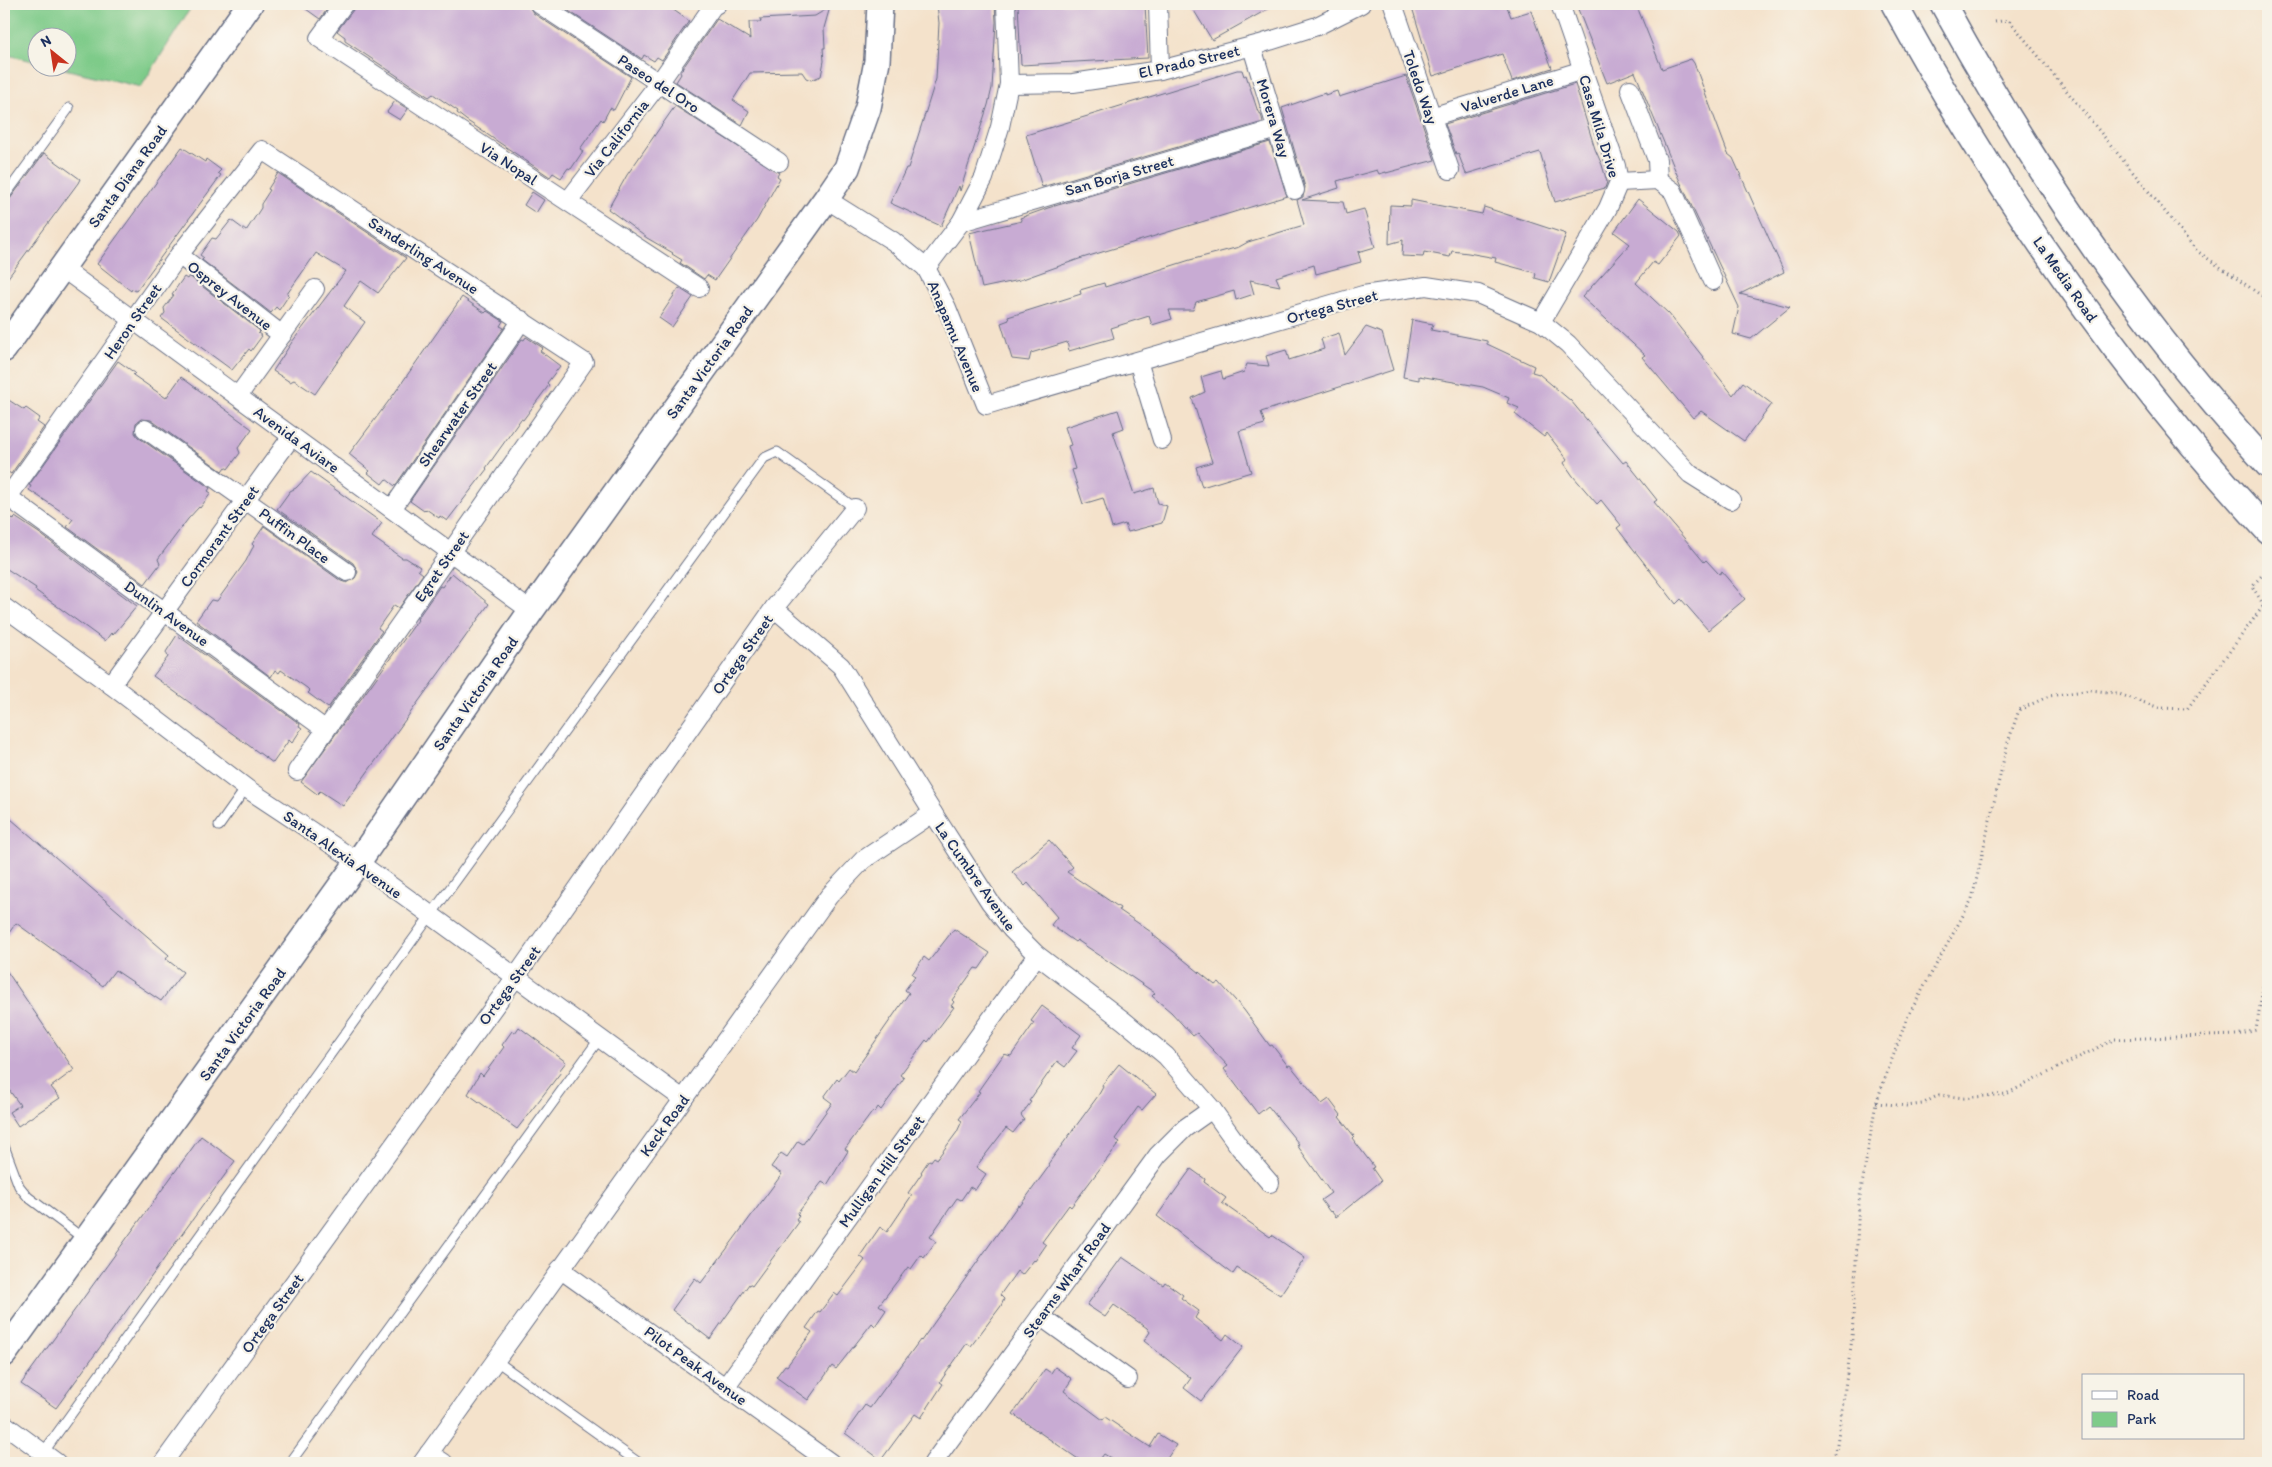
<svg xmlns="http://www.w3.org/2000/svg" width="2272" height="1467" font-family="Itim,sans-serif">
<rect width="100%" height="100%" fill="#f7f3e8"/>
<filter id="ink" filterUnits="userSpaceOnUse"><feTurbulence type="fractalNoise" baseFrequency=".02" numOctaves="2"/><feDisplacementMap in="SourceGraphic" scale="10" xChannelSelector="R" yChannelSelector="G"/><feConvolveMatrix kernelMatrix="1 2 1 2 8 2 1 2 1" color-interpolation-filters="sRGB"/></filter>
<filter id="wash" filterUnits="userSpaceOnUse"><feTurbulence type="fractalNoise" baseFrequency=".0096" numOctaves="4" result="noise"/><feDisplacementMap in="SourceGraphic" scale="20" xChannelSelector="R" yChannelSelector="G"/><feGaussianBlur stdDeviation="1.12" result="paint"/><feColorMatrix in="noise" values="0 0 0 0 0 0 0 0 0 0 0 0 0 0 0 0 0 1.4 0 .05"/><feComposite in="paint" operator="in"/></filter>
<g filter="url(#wash)">
<rect width="100%" height="100%" fill="#f4e2cb"/>
<polygon fill="#7ecb89" stroke="#4c7d74" points="4,4 193,4 141,87 60,68 68,68 68,38 38,38 37,62 4,54"/>
<g id="blocks">
<g fill="#c8abd3">
<polygon points="299,4 331,4 320,19"/>
<polygon points="354,4 528,4 533,13 631,77 614,110 610,108 603,121 601,119 580,149 583,151 571,169 568,168 561,178 553,173 550,177 466,120 457,113 458,111 433,94 429,97 345,41 345,37 337,31 353,10"/>
<polygon points="558,4 665,4 689,21 662,60 657,57 654,61 644,55 642,59"/>
<polygon points="937,4 995,4 996,22 992,88 988,105 960,191 959,186 941,226 890,203 906,168 908,168 936,79 939,23"/>
<polygon points="1018,4 1145,4 1148,58 1021,65"/>
<polygon points="1192,4 1277,4 1212,40 1193,9 1194,8"/>
<polygon points="1411,4 1506,4 1511,17 1531,11 1552,68 1512,81 1502,54 1433,76"/>
<polygon points="1576,4 1636,4 1662,69 1691,59 1694,63 1728,154 1733,158 1784,272 1740,294 1790,307 1751,339 1733,334 1739,307 1678,177 1635,72 1607,83"/>
<polygon points="830,7 824,28 825,48 823,48 824,61 821,76 811,80 806,78 802,72 750,73 733,100 749,111 742,125 676,82 681,74 680,72 717,19 750,39 749,22 761,22 760,19 815,16"/>
<polygon points="1237,70 1242,70 1244,76 1246,75 1258,112 1261,114 1263,122 1042,187 1026,135"/>
<polygon points="1406,76 1435,160 1386,173 1386,172 1379,174 1377,170 1337,181 1339,188 1302,200 1343,202 1346,214 1364,209 1375,247 1358,252 1361,262 1316,274 1314,265 1276,277 1280,286 1250,280 1254,294 1236,300 1234,291 1196,302 1193,310 1169,310 1172,319 1152,325 1149,316 1111,328 1114,338 1096,343 1069,351 1067,342 1031,353 1029,361 1012,359 1001,323 1009,320 1008,317 1081,294 1080,290 1104,283 1105,287 1190,260 1239,247 1248,242 1304,225 1297,200 1303,197 1305,187 1282,108 1325,93 1325,95 1337,91 1339,97"/>
<polygon points="1575,84 1595,149 1602,165 1607,182 1605,188 1555,202 1540,152 1466,174 1458,153 1456,154 1445,124"/>
<polygon points="395,101 408,109 400,120 387,112"/>
<polygon points="675,106 779,173 777,176 780,178 757,220 715,280 707,275 704,279 685,266 680,263 682,260 672,254 673,253 647,238 608,209 627,175"/>
<polygon points="1270,142 1287,196 1079,259 1020,280 982,288 969,233 1022,221 1020,218 1048,208"/>
<polygon points="182,147 205,162 206,159 221,170 218,173 221,175 136,291 132,289 131,291 97,264"/>
<polygon points="44,153 80,179 78,183 4,283 4,207"/>
<polygon points="278,173 406,258 378,293 361,281 344,306 365,322 315,394 294,380 290,382 273,371 292,342 346,271 316,253 287,294 289,295 279,310 276,307 271,313 202,260 204,258 200,255 212,238 216,239 231,220 246,231 261,208 261,204 270,190 268,189"/>
<polygon points="532,192 544,200 536,213 524,205"/>
<polygon points="1638,199 1679,232 1681,236 1658,265 1653,262 1636,283 1669,314 1733,395 1743,382 1772,404 1744,441 1701,411 1693,418 1642,357 1645,355 1582,297 1630,244 1614,232"/>
<polygon points="1411,200 1482,214 1484,207 1566,234 1549,282 1535,278 1536,273 1495,262 1496,258 1468,253 1452,251 1450,257 1424,252 1423,257 1402,256 1403,240 1389,244 1390,205 1411,206"/>
<polygon points="189,276 260,331 258,333 262,336 251,351 249,349 232,370 161,318 165,313 164,308 174,295 172,294 184,277 187,279"/>
<polygon points="679,288 693,297 672,327 659,318"/>
<polygon points="462,297 485,313 487,311 503,321 500,326 504,328 395,486 386,479 382,484 368,473 370,471 349,454 394,394"/>
<polygon points="1412,320 1433,324 1431,330 1487,341 1487,344 1534,366 1532,372 1539,374 1571,401 1623,463 1626,461 1657,500 1654,502 1704,562 1706,560 1719,574 1722,572 1745,599 1708,630 1681,599 1676,604 1617,528 1621,525 1601,500 1597,504 1573,476 1564,463 1567,459 1547,433 1544,437 1515,414 1519,408 1507,403 1509,398 1483,387 1419,376 1419,380 1403,377"/>
<polygon points="1366,327 1382,333 1393,370 1261,412 1265,424 1239,431 1251,472 1202,487 1196,467 1212,462 1192,398 1205,392 1201,377 1221,371 1223,379 1244,372 1247,364 1269,366 1266,356 1286,350 1289,360 1324,349 1321,339 1339,333 1345,355"/>
<polygon points="526,337 543,348 540,351 560,366 547,383 549,385 523,420 521,419 486,468 487,469 447,521 440,516 439,518 426,509 424,511 410,501 522,339 524,340"/>
<polygon points="118,361 135,373 133,375 166,398 181,377 252,429 238,448 240,453 228,469 225,467 222,471 151,420 141,419 136,423 135,433 138,437 210,488 208,491 211,493 200,508 199,507 188,519 158,559 160,564 145,584 67,527 73,519 29,490 31,486 29,485"/>
<polygon points="4,397 24,410 26,408 40,418 37,422 44,427 11,474 4,469"/>
<polygon points="1118,410 1124,428 1113,432 1134,494 1154,488 1158,503 1167,506 1162,523 1128,532 1125,524 1112,528 1103,498 1083,504 1072,470 1075,469 1068,446 1071,445 1065,427"/>
<polygon points="311,472 382,523 372,537 402,558 406,558 420,567 418,570 423,574 399,608 394,605 378,628 382,631 328,708 308,693 310,691 307,688 281,670 279,673 275,670 271,677 196,621 211,600 217,601 246,561 252,549 254,546 252,544 264,526 341,581 347,583 355,578 358,572 353,563 277,509 290,491 296,488"/>
<polygon points="11,517 14,520 15,517 39,533 137,606 113,635 111,633 105,641 35,590 36,588 4,567 4,527"/>
<polygon points="452,573 489,604 343,806 320,791 317,794 301,782 418,620 417,619 440,586 442,587"/>
<polygon points="177,635 300,724 299,726 302,728 292,743 289,740 273,763 153,676 168,657 166,652"/>
<polygon points="4,813 169,955 166,959 183,972 161,1001 115,970 103,986 16,923 4,940"/>
<polygon points="1049,840 1073,867 1067,872 1120,908 1119,910 1154,934 1153,935 1215,985 1219,982 1244,1010 1270,1046 1272,1045 1288,1066 1290,1065 1322,1104 1329,1099 1341,1115 1339,1117 1354,1136 1352,1138 1374,1167 1372,1168 1381,1181 1336,1217 1331,1211 1330,1212 1321,1200 1331,1193 1297,1145 1299,1144 1268,1106 1258,1114 1224,1069 1228,1066 1197,1033 1193,1036 1171,1012 1152,996 1155,993 1077,940 1075,942 1051,925 1057,917 1028,883 1025,886 1012,872"/>
<polygon points="954,929 990,953 979,969 975,968 952,1000 954,1002 951,1006 954,1007 928,1042 926,1040 900,1075 904,1078 881,1110 878,1107 875,1112 873,1111 845,1149 848,1151 827,1185 822,1182 797,1214 799,1216 796,1220 799,1222 752,1286 749,1284 710,1339 672,1310 695,1278 701,1283 726,1250 782,1174 771,1167 781,1153 787,1157 798,1141 803,1144 832,1103 824,1097 837,1079 839,1081 849,1068 854,1072 909,993 905,990 915,976 912,974 924,957 929,961"/>
<polygon points="4,967 74,1070 51,1087 60,1098 18,1126 9,1112 20,1105 4,1083"/>
<polygon points="1042,1006 1081,1035 1072,1048 1077,1051 1065,1067 1057,1061 1029,1101 1031,1102 1021,1115 1024,1119 1013,1133 1006,1128 976,1167 986,1174 975,1190 970,1187 961,1200 957,1198 930,1237 936,1241 924,1258 921,1255 911,1269 908,1267 879,1305 886,1310 875,1326 872,1323 836,1369 832,1366 808,1400 776,1377 785,1365 787,1366 812,1332 806,1328 818,1311 820,1312 834,1293 838,1296 865,1260 860,1256 880,1227 887,1232 912,1195 908,1193 922,1173 921,1172 929,1160 931,1161 934,1157 937,1159 957,1132 962,1121 959,1119 980,1092 978,1091 1004,1054 1011,1056 1034,1023 1031,1021"/>
<polygon points="519,1027 566,1062 559,1071 561,1072 517,1129 468,1094 480,1073 483,1076 504,1047 502,1045 512,1031 515,1033"/>
<polygon points="1119,1064 1156,1094 1142,1110 1138,1107 1115,1139 1120,1142 1071,1207 1069,1205 1042,1242 1046,1245 1035,1261 1034,1260 1022,1275 1017,1271 1000,1295 1004,1299 1001,1306 971,1346 967,1343 940,1382 943,1384 921,1418 915,1414 881,1460 845,1433 865,1405 870,1408 920,1340 921,1341 1018,1205 1020,1206 1050,1165 1048,1164 1098,1096 1103,1087 1102,1085"/>
<polygon points="201,1136 235,1161 56,1408 21,1384"/>
<polygon points="1191,1169 1205,1179 1204,1182 1226,1198 1222,1203 1270,1237 1272,1235 1305,1258 1280,1295 1237,1268 1233,1274 1157,1216"/>
<polygon points="1122,1257 1163,1285 1165,1282 1183,1295 1181,1298 1199,1311 1195,1318 1223,1340 1227,1334 1243,1347 1201,1401 1184,1388 1191,1378 1144,1341 1150,1332 1147,1328 1114,1305 1105,1317 1087,1305"/>
<polygon points="1055,1367 1072,1379 1064,1391 1103,1420 1105,1417 1150,1447 1158,1434 1176,1445 1164,1463 1119,1463 1104,1454 1097,1463 1084,1463 1013,1414 1045,1369 1051,1373"/>
</g>
</g>
</g>
<g filter="url(#ink)">
<use href="#blocks" fill-opacity="0" stroke="#676e84" stroke-width="1"/>
<g fill="none" stroke-linecap="round" stroke-linejoin="round">
<g stroke="#676e84" stroke-width="11">
<g id="lane">
<polyline points="4,197 69,108"/>
<polyline points="219,826 246,788"/>
<polyline points="4,1146 19,1186 28,1197 84,1239"/>
<polyline points="495,1360 639,1463"/>
<polyline points="43,1453 430,916 764,458 777,452 855,508"/>
<polyline points="290,1463 600,1038"/>
</g>
</g>
<g stroke="#676e84" stroke-width="20">
<g id="street">
<polyline points="344,4 319,38 699,288"/>
<polyline points="539,4 779,162"/>
<polyline points="1158,4 1160,70"/>
<polyline points="1393,4 1450,170"/>
<polyline points="1252,47 1295,190"/>
<polyline points="1009,84 1073,83 1160,70 1260,44 1317,26 1361,4"/>
<polyline points="1630,89 1657,160 1658,180"/>
<polyline points="1431,117 1583,70"/>
<polyline points="1619,182 1658,180 1673,191 1713,281"/>
<polyline points="826,199 893,241 926,268 947,308 986,405 1363,295 1426,286 1478,294 1541,322 1568,344 1690,474 1731,500"/>
<polyline points="568,201 659,83 713,6 717,4"/>
<polyline points="961,222 1277,129"/>
<polyline points="179,255 282,335"/>
<polyline points="62,268 531,611"/>
<polyline points="926,268 961,222 984,178 1000,127 1009,84 1006,4"/>
<polyline points="1541,322 1608,208 1619,182 1616,166 1560,4"/>
<polyline points="1138,361 1162,440"/>
<polyline points="238,396 315,289"/>
<polyline points="145,429 347,572"/>
<polyline points="392,509 522,320"/>
<polyline points="4,607 111,685 246,788 358,862 683,1099"/>
<polyline points="774,608 841,666 933,813 990,902 1012,930 1037,955 1124,1021 1166,1056 1212,1109 1240,1148 1270,1183"/>
<polyline points="111,685 292,436"/>
<polyline points="297,771 584,362 262,150 179,255 8,497 326,730"/>
<polyline points="560,1269 831,1463"/>
<polyline points="1040,1316 1128,1379"/>
<polyline points="726,1386 1037,955"/>
<polyline points="4,1424 57,1463"/>
<polyline points="429,1453 444,1463"/>
<polyline points="163,1463 515,978 774,608 855,508"/>
<polyline points="422,1463 829,896 863,860 933,813"/>
<polyline points="933,1463 1158,1155 1185,1128 1212,1109"/>
</g>
</g>
<g stroke="#676e84" stroke-width="28">
<g id="secondary">
<path d="M1894,4C1998,194 2121,372 2268,531"/>
<path d="M1943,4C2033,169 2142,327 2268,465"/>
<polyline points="4,349 250,4"/>
<polyline points="4,1354 358,862 531,611 826,199 847,168 868,108 877,61 880,4"/>
</g>
</g>
<g stroke="#676e84" stroke-width="3" stroke-dasharray="1 4" stroke-linecap="butt">
<polyline points="1995,22 2009,20 2197,251 2268,300"/>
<polyline points="2268,569 2252,586 2268,612"/>
<polyline points="1876,1103 1907,1106 1922,1104 1939,1095 1964,1098 2006,1094 2115,1039 2237,1035 2256,1030 2264,981 2268,976"/>
<polyline points="1831,1463 1836,1451 1852,1339 1859,1202 1876,1103 1907,1018 1972,899 2007,745 2019,710 2049,696 2091,690 2116,693 2160,708 2187,709 2264,605"/>
</g>
<use href="#lane" stroke="#fff" stroke-width="9"/>
<use href="#street" stroke="#fff" stroke-width="18"/>
<use href="#secondary" stroke="#fff" stroke-width="25"/>
</g>
</g>
<g text-anchor="middle" stroke-width="4.5" stroke-linejoin="round" paint-order="stroke">
<g font-size="16" fill="#1b2f5e" stroke="#f7f3e8">
<text transform="translate(1189 61) rotate(-13)" y="6">El Prado Street</text>
<text transform="translate(659 83) rotate(33)" y="6">Paseo del Oro</text>
<text transform="translate(1421 87) rotate(71)" y="6">Toledo Way</text>
<text transform="translate(1507 93) rotate(-17)" y="6">Valverde Lane</text>
<text transform="translate(1274 118) rotate(73)" y="6">Morera Way</text>
<text transform="translate(1600 126) rotate(73)" y="6">Casa Mila Drive</text>
<text transform="translate(616 138) rotate(-52)" y="6">Via California</text>
<text transform="translate(509 163) rotate(33)" y="6">Via Nopal</text>
<text transform="translate(1119 175) rotate(-16)" y="6">San Borja Street</text>
<text transform="translate(127 176) rotate(-54)" y="6">Santa Diana Road</text>
<text transform="translate(424 255) rotate(33)" y="6">Sanderling Avenue</text>
<text transform="translate(2066 279) rotate(55)" y="6">La Media Road</text>
<text transform="translate(230 295) rotate(38)" y="6">Osprey Avenue</text>
<text transform="translate(1332 306) rotate(-15)" y="6">Ortega Street</text>
<text transform="translate(132 321) rotate(-55)" y="6">Heron Street</text>
<text transform="translate(956 336) rotate(67)" y="6">Anapamu Avenue</text>
<text transform="translate(709 362) rotate(-54)" y="6">Santa Victoria Road</text>
<text transform="translate(457 414) rotate(-55)" y="6">Shearwater Street</text>
<text transform="translate(297 439) rotate(36)" y="6">Avenida Aviare</text>
<text transform="translate(295 535) rotate(36)" y="6">Puffin Place</text>
<text transform="translate(219 536) rotate(-54)" y="6">Cormorant Street</text>
<text transform="translate(441 566) rotate(-55)" y="6">Egret Street</text>
<text transform="translate(167 613) rotate(36)" y="6">Dunlin Avenue</text>
<text transform="translate(742 654) rotate(-55)" y="6">Ortega Street</text>
<text transform="translate(475 693) rotate(-55)" y="6">Santa Victoria Road</text>
<text transform="translate(343 854) rotate(35)" y="6">Santa Alexia Avenue</text>
<text transform="translate(976 876) rotate(55)" y="6">La Cumbre Avenue</text>
<text transform="translate(509 985) rotate(-54)" y="6">Ortega Street</text>
<text transform="translate(242 1024) rotate(-54)" y="6">Santa Victoria Road</text>
<text transform="translate(664 1125) rotate(-54)" y="6">Keck Road</text>
<text transform="translate(881 1171) rotate(-54)" y="6">Mulligan Hill Street</text>
<text transform="translate(1066 1280) rotate(-54)" y="6">Stearns Wharf Road</text>
<text transform="translate(272 1313) rotate(-54)" y="6">Ortega Street</text>
<text transform="translate(696 1365) rotate(36)" y="6">Pilot Peak Avenue</text>
</g>
</g>
<rect width="2272" height="1467" fill="none" stroke="#f7f3e8" stroke-width="20"/>
<rect x="2082" y="1374" width="162" height="65" fill="#f7f3e8" stroke="#9fa5b1"/>
<rect x="2092" y="1391" width="25" height="8" fill="#ffffff" stroke="#9fa5b1"/>
<text x="2127" y="1400" font-size="15" fill="#1b2f5e">Road</text>
<rect x="2092" y="1412" width="25" height="15" fill="#7ecb89" stroke="#9fa5b1"/>
<text x="2127" y="1424" font-size="15" fill="#1b2f5e">Park</text>
<g transform="translate(52 52) rotate(330)"><circle r="24" fill="#f7f3e8" stroke="#9fa5b1"/>
<path d="M0-4L9 19L0 12L-9 19Z" fill="#c8321e"/>
<text y="-8" font-size="14" font-weight="bold" text-anchor="middle" fill="#1b2f5e">N</text>
</g>
</svg>
